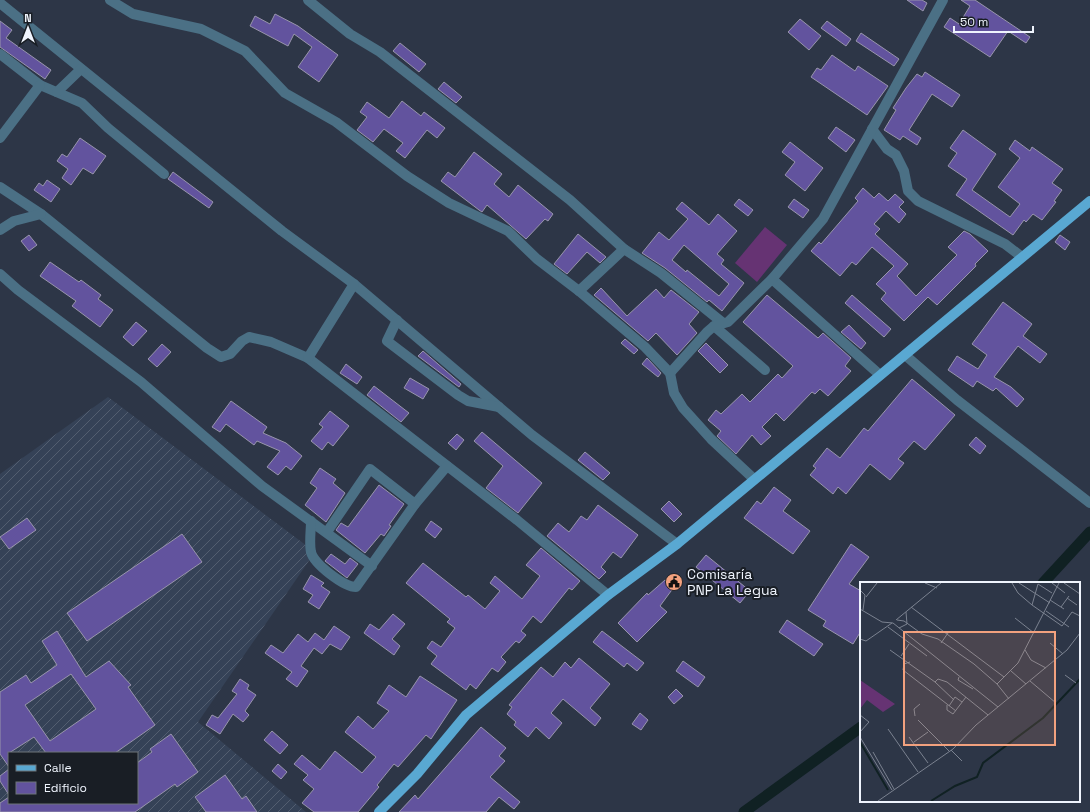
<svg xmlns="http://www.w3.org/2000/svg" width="1090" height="812" font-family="'Space Grotesk',sans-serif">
<defs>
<pattern id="industrial-furrows" width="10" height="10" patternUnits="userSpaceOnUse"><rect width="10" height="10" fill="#354257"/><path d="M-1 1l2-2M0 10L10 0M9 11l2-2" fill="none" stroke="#535e70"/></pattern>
</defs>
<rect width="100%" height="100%" fill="#2d3647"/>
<path fill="url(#industrial-furrows)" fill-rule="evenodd" d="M108,397L315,552L198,722L306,812H0V474ZM9,753H137V803H9Z"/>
<polygon fill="#663373" points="765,227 787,245 757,282 735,263"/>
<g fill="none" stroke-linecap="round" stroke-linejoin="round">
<g stroke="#102123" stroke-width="11">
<polyline points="1043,583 1090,532"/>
<polyline points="744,812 861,727"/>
</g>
</g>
<g fill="#62539e" stroke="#9895ac" fill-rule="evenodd">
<polygon points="907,0 922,0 927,3 923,11"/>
<polygon points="961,0 975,0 1030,37 1026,43 1008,31 990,57 944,27 950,18 959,24 970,6"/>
<polygon points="275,14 298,26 338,55 319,82 298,67 312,47 294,34 288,46 250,26 255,16 270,24"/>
<polygon points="800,19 821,36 809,50 788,32"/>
<polygon points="0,21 12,30 6,38 51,70 45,79 0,47"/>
<polygon points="827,21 851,39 846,46 821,28"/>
<polygon points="861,33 899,59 894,66 856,41"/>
<polygon points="400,43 426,64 419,72 393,51"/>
<polygon points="832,55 855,71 858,66 888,86 867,115 811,77 817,68 821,70"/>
<polygon points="925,72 960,95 952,107 932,94 909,130 921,138 917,145 903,136 900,140 884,130 896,110 893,108 906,88 917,74 922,77"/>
<polygon points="444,82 462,97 456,103 438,89"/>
<polygon points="402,101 421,116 424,112 445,128 437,138 427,130 405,158 396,151 403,143 384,129 373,142 357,130 367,117 360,112 367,102 389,118"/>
<polygon points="836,127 855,140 846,152 828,138"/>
<polygon points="963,130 996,154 972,190 1010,217 1020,204 998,187 1020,158 1009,149 1015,140 1030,151 1032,147 1063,169 1052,183 1062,190 1054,201 1056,202 1042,220 1033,214 1026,222 1024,220 1013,235 956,195 967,179 948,166 957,153 950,148"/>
<polygon points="80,138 106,156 93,174 83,168 71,185 62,178 68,169 57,161 62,154 67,157"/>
<polygon points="790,142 823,168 805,191 785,175 795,162 782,152"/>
<polygon points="474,152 502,174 494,184 509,197 518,185 553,214 548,221 545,219 526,239 487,205 482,212 479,210 441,181 448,172 455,177"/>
<polygon points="173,172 213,202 209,208 168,179"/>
<polygon points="47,180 60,189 51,202 34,190 39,183 43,186"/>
<polygon points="863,188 874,198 879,193 888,201 895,194 904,202 899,207 906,214 899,223 886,211 874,224 880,229 875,234 908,264 897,276 916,296 957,255 948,247 964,231 970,234 988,251 975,264 976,266 937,305 928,297 904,321 881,299 886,293 876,284 894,266 872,247 856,265 852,262 840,276 811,251 819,242 821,244 858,201 855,198"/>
<polygon points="739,199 753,210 748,216 734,205"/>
<polygon points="794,199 809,210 803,218 788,207"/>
<path d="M682,202L709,225L718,214L737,231L717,254L724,260L721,264L744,283L722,311L709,300L707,302L665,268L642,253L659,232L669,240L688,219L676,209ZM684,245L729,284L719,296L687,270L686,272L672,260Z"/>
<polygon points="578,234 606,257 600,263 587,252 567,274 554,264"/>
<polygon points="29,235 37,245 29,251 21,241"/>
<polygon points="1060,235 1070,242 1065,250 1055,242"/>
<polygon points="50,262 79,282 81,280 101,295 98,299 113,310 100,327 72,306 76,301 40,276"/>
<polygon points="601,288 627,316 656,289 664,298 671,290 699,312 689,324 697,333 677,355 656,333 648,341 594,295"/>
<polygon points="767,295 818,338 823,333 851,358 845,366 851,371 828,396 820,389 815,394 812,392 784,421 776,413 762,427 771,436 761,445 752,435 736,454 717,436 721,431 708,420 716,410 721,414 742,394 750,402 778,374 782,378 793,366 743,322"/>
<polygon points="852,295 891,329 884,337 845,303"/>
<polygon points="1003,302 1032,324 1023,336 1047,354 1040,363 1018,346 994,377 1011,387 1024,399 1017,407 996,388 993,391 977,381 973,387 948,370 957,356 978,369 987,355 972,344"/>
<polygon points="136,322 147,331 133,346 123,337"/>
<polygon points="849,325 866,343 861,349 841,332"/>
<polygon points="625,339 638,350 634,354 621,343"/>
<polygon points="706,343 728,365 720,373 698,351"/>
<polygon points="162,344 171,352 157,367 148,359"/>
<polygon points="423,351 461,384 459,387 418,356"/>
<polygon points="647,358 661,373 658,377 642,364"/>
<polygon points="346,364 362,377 357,384 340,373"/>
<polygon points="410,378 429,389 423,399 404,388"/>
<polygon points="912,379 955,415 925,450 914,441 898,459 904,463 890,480 870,464 846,494 838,487 833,494 810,475 816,468 813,466 827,448 840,458 864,428 868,431"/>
<polygon points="374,386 409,413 401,422 367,395"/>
<polygon points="231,401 267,427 263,433 286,443 302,456 291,470 286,466 278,475 267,467 280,451 257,441 254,445 226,424 220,432 212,427"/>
<polygon points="330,411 349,426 333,446 328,442 322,450 311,441 323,427 319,424"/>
<polygon points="482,432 542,483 518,513 486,488 503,466 474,441"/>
<polygon points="457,434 464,440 456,450 448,443"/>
<polygon points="976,437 986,446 980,454 969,445"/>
<polygon points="585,452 610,473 603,480 578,460"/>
<polygon points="320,468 336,479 333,483 345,493 326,522 305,505 317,488 310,483"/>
<polygon points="379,485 404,504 389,525 391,526 384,536 381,534 365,553 336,530 341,523 348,527"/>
<polygon points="774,487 791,500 783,511 810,531 793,554 744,518 757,501 761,504"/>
<polygon points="669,501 682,514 674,522 661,509"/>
<polygon points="598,505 638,535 621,558 613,552 601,567 606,572 599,579 547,536 558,523 569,532 581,516 587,520"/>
<polygon points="27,518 36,530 9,549 0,537"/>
<polygon points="431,521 442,529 435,538 425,530"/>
<polygon points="182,534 202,562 87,641 67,613"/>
<polygon points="851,544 869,557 849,584 861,591 861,631 853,644 823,626 826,621 808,610"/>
<polygon points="541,548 580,581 572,590 569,588 541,623 533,616 521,631 526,635 519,643 516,641 501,657 506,662 498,672 492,668 476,689 470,684 466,690 431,664 437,656 427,648 432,641 441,647 455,628 447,622 450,619 406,583 423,563 466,597 468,595 485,609 500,591 490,583 495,576 522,599 540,576 526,565"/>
<polygon points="331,554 345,564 350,558 358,564 347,578 325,561"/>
<polygon points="706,555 750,591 740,603 696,567"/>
<polygon points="311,575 324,583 321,586 330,592 319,609 308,602 313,595 303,589"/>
<polygon points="665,580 674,587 660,606 667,612 637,642 618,623 647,593 648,595"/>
<polygon points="393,614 405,624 392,639 400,646 394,655 364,633 370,624 379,630"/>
<polygon points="787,620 823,644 814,656 779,632"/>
<polygon points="334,626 350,637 341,650 330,644 322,654 314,648 301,666 308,671 297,687 286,679 292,672 265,653 271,645 283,653 298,634 308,642 315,633 324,640"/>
<path d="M57,631L86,677L109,661L131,685L128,687L155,725L115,753H46L34,737L9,753V767L0,754V692L26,675L31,683L57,665L42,641ZM71,674L96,709L50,741L25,705Z"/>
<polygon points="602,631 644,663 637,671 627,663 624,667 593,642"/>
<polygon points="579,658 610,684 590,708 601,718 595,726 563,699 551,713 562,723 549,739 536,727 528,737 514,725 516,722 507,714 512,707 509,705 541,667 553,677 565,662 571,668"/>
<polygon points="683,661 705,677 698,687 676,671"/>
<polygon points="420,676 457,700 431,739 426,735 398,767 394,764 377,785 379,787 358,812 314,812 302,803 314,789 303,780 308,775 294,764 302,755 320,770 335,751 362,773 376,757 345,732 358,716 373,729 389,711 377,703 389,685 406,697"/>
<polygon points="240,679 249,685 247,689 256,695 245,711 249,715 243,722 233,714 220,734 206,725 212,715 218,718 237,694 232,691"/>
<polygon points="676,689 683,696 674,704 668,697"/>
<polygon points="640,713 648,720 641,730 632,724"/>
<polygon points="481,727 506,748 499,756 505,761 490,777 520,802 514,809 499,797 486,812 399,812 415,795 418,799"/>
<polygon points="272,731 288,745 280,754 264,740"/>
<polygon points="171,734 198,772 177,787 175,784 135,812 0,812 0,803 9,797 9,803 137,803 137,763 152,752 150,749"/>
<polygon points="278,764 287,772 281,779 272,771"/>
<polygon points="9,769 9,795 0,781 0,776"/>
<polygon points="225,775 242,799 246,796 257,812 206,812 195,797"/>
</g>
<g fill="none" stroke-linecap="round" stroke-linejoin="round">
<g stroke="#4b7085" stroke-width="10">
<polyline points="110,0 133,14 201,29 245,51 285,93 336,122 407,176 449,203 508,231 537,259 579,291 645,347 670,373 674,393 683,408 711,439 754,479"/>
<polyline points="308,0 350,34 380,52 570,200 624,249 661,273 723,323"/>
<polyline points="0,3 282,231 354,284 532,435 677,544"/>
<polyline points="0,54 40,85 82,103 108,128 164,174"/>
<polyline points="57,92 81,69"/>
<polyline points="872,129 887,149 896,155 904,171 908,191 918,201 1005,244 1022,257"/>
<polyline points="0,138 40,85"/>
<polyline points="0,187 41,214 207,348 221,357 230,354 242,341 249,337 271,342 308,358 517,520 608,595"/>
<polyline points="0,230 14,221 41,214"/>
<polyline points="0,274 18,290 141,382 262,486 372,566"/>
<polyline points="772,279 880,375"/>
<polyline points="579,291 624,249"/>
<polyline points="397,320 387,341 458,395 468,401 499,407"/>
<polyline points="714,326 765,370"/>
<polyline points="905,355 957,400 1090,503"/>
<polyline points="308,358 354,284"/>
<polyline points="670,373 707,332 714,326 728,322 772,279 823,219 943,0"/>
<path d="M311,521C311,530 309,543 311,552C314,564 344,587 356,587L415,504L447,466"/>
<polyline points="327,532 370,469 415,504"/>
</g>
<polyline stroke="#59a8d2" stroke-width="10" points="379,812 417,774 466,715 608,595 677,544 1090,201"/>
</g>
<defs>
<g id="civic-disc" transform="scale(0.9)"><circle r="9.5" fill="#f2a17e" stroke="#191e25"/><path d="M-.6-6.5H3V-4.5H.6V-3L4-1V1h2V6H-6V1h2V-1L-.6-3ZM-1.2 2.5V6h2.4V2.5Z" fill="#111"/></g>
</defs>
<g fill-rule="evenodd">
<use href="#civic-disc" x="674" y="582"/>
</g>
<g text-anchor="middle" stroke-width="4" stroke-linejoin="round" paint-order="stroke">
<g font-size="14" fill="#eff4fd" stroke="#191e25" text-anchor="start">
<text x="687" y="579">Comisaría<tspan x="687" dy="16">PNP La Legua</tspan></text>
</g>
</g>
<g transform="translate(860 582)">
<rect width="220" height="220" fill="#2d3647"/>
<path d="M0,98L35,122L23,130L7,118L0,127Z" fill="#663373"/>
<path fill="none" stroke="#102123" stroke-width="2" d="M0,160L28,208M71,219L95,204L117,195L123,181L183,136L220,97"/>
<path fill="none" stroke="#7b8290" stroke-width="1" d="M65,1L77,6M152,1L158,11L172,23M159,1L190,21M192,1L205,11M204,1L220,12M0,8L5,13L3,28M192,11L178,2L172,23L202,44L212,30L220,34M6,15L17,1M207,16L217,23M190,18L204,27M51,25L144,95M201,25L209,14M0,27L22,40L33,41L138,125M186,29L209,45M155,36L174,51M36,38L81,1M37,38L44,39L62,52L78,57L114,82L137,102L149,117M28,45L67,74M39,46L47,42L46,30M0,57L6,59L32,41M81,61L88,51M190,61L203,72M30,68L75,100L78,97L87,100L128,133M165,68L171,78L186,86M41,74L49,62M50,80L44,82L43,88L96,129M151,89L166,102M205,93L216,101M99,95L98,98L113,107M170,99L196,121M75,100L94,118M137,102L158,81L199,1M87,123V128L93,132L106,115M89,124L95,115L102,120M0,133L9,140L0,150M55,134L54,127L60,122M58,138L89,169M28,147L58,190M0,155L32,208M49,155L68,181M54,160L68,150M91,168L102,179M13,170L34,207M18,219L93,167L116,143L207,68L220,51"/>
<path fill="#f2a17e" fill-opacity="0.15" stroke="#f2a17e" stroke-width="2" d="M44,50H195V163H44Z"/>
<rect width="220" height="220" fill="none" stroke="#eff4fd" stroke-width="2"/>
</g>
<rect x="8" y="752" width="130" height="52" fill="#191e25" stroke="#6f747b"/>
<rect x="16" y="765" width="20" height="6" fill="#59a8d2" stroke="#6f747b"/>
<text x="44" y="772" font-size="12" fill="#eff4fd">Calle</text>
<rect x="16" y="782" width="20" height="12" fill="#62539e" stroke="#6f747b"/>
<text x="44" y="792" font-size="12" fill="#eff4fd">Edificio</text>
<g transform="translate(28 28)" stroke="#191e25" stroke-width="3" paint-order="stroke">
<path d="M0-3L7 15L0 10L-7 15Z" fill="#eff4fd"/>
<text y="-6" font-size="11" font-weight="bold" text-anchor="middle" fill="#eff4fd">N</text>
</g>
<path d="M954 26v6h79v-6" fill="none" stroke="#eff4fd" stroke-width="2"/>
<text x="960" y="26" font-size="12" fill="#eff4fd" stroke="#191e25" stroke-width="3" paint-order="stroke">50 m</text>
</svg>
